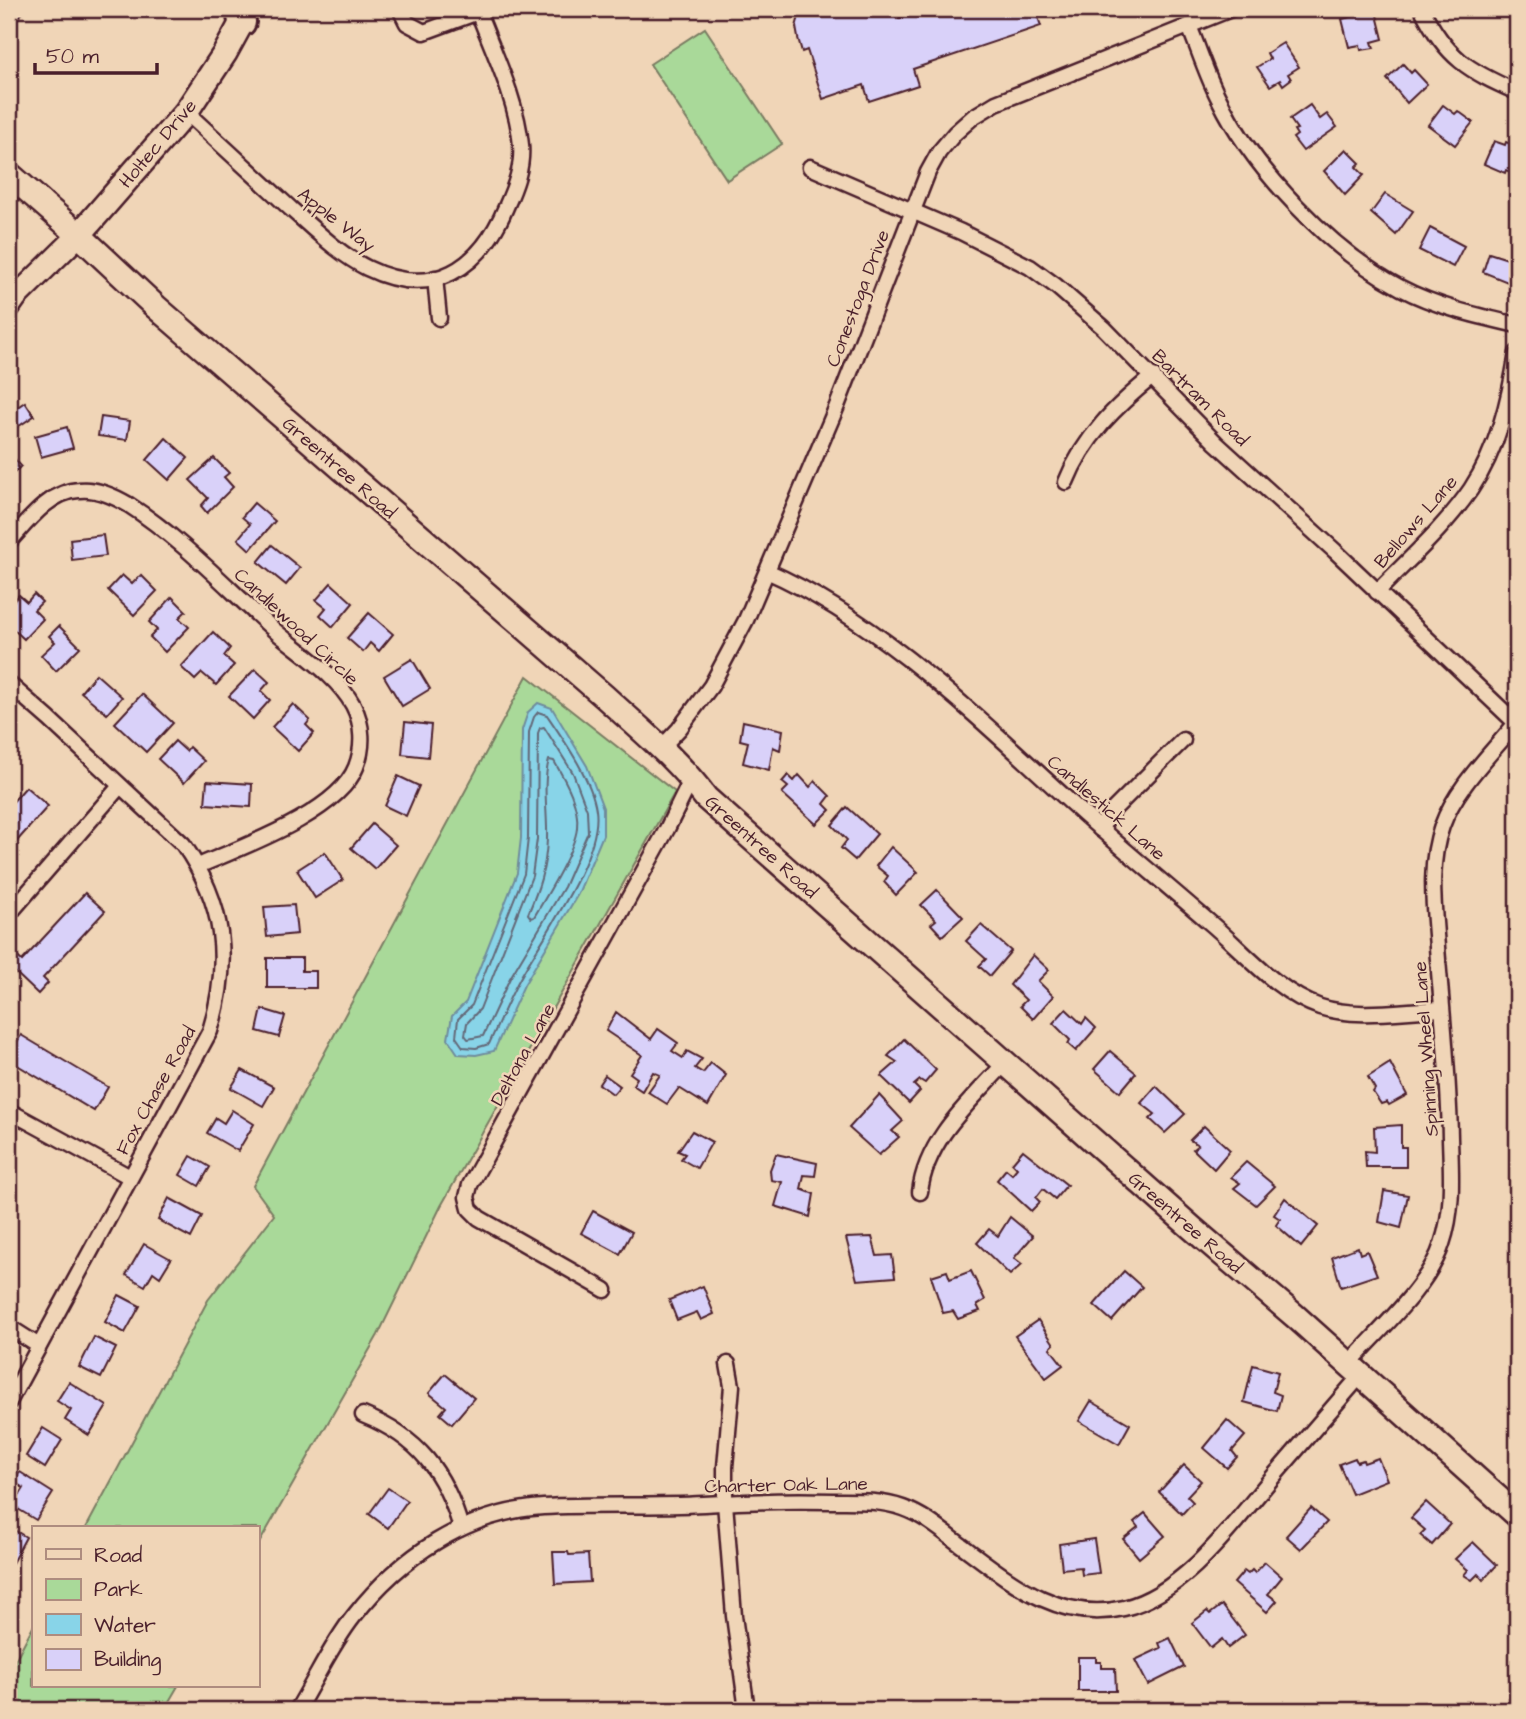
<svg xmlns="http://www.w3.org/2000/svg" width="1526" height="1719" font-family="'Architects Daughter',sans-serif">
<rect width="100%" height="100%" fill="#f0d5b7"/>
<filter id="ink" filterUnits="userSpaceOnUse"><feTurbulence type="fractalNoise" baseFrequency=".0143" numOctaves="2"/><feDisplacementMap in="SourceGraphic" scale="14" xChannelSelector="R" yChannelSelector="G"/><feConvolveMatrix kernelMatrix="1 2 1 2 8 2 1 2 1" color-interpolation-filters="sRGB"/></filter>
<g filter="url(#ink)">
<g fill="#a9d999" stroke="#7a7c62" stroke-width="2">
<polygon points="705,28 782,144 727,180 650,64"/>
<polygon points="527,676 675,792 441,1206 378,1335 257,1547 257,1528 86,1528 208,1300 274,1215 253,1186"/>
<polygon points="33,1626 33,1686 178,1686 164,1710 9,1710 9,1672"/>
</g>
<polygon fill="#88d4e8" stroke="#6f8c9c" stroke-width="2" points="538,703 552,708 587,766 603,808 603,835 578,894 524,985 494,1051 476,1055 458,1054 448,1039 452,1016 466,1002 517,873 521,838 522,730 528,712"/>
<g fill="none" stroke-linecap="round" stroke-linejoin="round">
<g stroke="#636777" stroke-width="2">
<path d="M538,712L547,715C564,740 592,780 596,810C603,856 541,939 519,980C508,1000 499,1023 489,1044L476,1048L463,1047L456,1037L458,1019L472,1005L524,874L528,838L529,732L534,717Z"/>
<polygon points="544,727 573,773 587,810 588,832 564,887 510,978 483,1036 468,1039 465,1035 467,1023 480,1009 532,876 537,839 538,733 540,728"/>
<path d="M549,760L554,761C565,780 580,805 577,828C575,850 546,897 534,917L531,918L528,914C539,888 546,868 547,839C548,814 542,784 549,760Z"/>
</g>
</g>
<g fill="#d9d1f9" stroke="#4a1f2b" stroke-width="2">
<polygon points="9,9 26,9 9,28"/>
<polygon points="801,9 893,9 897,19 926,9 1035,9 1041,26 913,69 918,85 869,101 864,85 823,99 807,50 802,52 798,38 796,27"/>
<polygon points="1376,11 1383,39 1372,42 1374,48 1361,50 1360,45 1349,47 1342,19"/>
<polygon points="1283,43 1299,67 1288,74 1291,79 1283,85 1280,80 1270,86 1257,67 1270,59 1267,53"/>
<polygon points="1403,64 1411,73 1414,70 1427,84 1407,103 1387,79"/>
<polygon points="1310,105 1320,119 1327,114 1337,127 1303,151 1293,138 1297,135 1294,130 1297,129 1290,119"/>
<polygon points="1443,105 1455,114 1458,111 1473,122 1455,145 1428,125"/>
<polygon points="1514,139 1517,141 1516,174 1506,170 1505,173 1484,164 1494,141 1505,145 1506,142 1511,144"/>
<polygon points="1346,149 1360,163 1356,167 1364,175 1345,195 1324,171"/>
<polygon points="1385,194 1413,211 1396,235 1371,213"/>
<polygon points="1430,228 1464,246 1453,267 1419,250"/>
<polygon points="1489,253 1517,262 1510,283 1483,272"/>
<polygon points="25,402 34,416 19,426 10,412"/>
<polygon points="101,417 130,421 127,440 98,436"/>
<polygon points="67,427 73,448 41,457 35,436"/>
<polygon points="166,438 188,458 169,480 147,460"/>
<polygon points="9,453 21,466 9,478"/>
<polygon points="214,458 229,473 224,477 233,487 207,513 201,506 208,498 190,480"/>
<polygon points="254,503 275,521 250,550 238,539 250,524 242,517"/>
<polygon points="103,535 106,556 72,560 70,539"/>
<polygon points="272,545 300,568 286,585 258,562"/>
<polygon points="122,575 132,584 141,575 157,591 134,615 108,590"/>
<polygon points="331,583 353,603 333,627 320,615 326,608 316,600"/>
<polygon points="34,594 42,602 34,610 43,619 24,639 9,625 9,606 19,595 27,602"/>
<polygon points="172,597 186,611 179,618 189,627 165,652 150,637 157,630 149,622"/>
<polygon points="369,613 393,634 379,651 370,643 363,652 347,638"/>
<polygon points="59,626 80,647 56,671 41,655 55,642 49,636"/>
<polygon points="213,632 230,648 224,656 234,665 216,685 202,673 195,680 181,667"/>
<polygon points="412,659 430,689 402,706 384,676"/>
<polygon points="255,669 269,682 261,691 270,700 253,719 229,696"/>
<polygon points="96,674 122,697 107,714 81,692"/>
<polygon points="142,694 173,723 146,752 115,723"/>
<polygon points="293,704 310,720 306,725 314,733 298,751 272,727"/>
<polygon points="743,721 783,730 780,750 773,747 769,770 743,763 748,742 740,740"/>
<polygon points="405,722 431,725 428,757 402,754"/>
<polygon points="175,741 186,751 189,747 204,761 184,783 158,759"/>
<polygon points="788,775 794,781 799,775 810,787 815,781 830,796 824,804 830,810 816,824 782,793 788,787 782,782"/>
<polygon points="398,776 419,786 406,816 385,806"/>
<polygon points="207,781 252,784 251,807 205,804"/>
<polygon points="26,787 48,806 9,850 9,806"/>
<polygon points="847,807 877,834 855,860 841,848 847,840 832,825"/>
<polygon points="372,824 396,845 375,869 351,848"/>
<polygon points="891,847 918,872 896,895 884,882 888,876 876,866"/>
<polygon points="325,852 343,880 315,898 297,870"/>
<polygon points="937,890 963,917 942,936 931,924 936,920 921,905"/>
<polygon points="85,893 105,911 43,978 48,983 38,994 16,973 9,981 9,949 22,961"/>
<polygon points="294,905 297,934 267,937 264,907"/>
<polygon points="981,925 1011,951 990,976 979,966 986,959 966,941"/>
<polygon points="1033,955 1049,970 1038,981 1053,996 1033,1019 1020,1006 1026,1000 1010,985"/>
<polygon points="267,958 302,958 302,971 316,971 316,988 267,988"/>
<polygon points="262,1009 285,1016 279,1037 257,1031"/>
<polygon points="1066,1009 1082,1024 1086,1018 1096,1028 1076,1051 1068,1044 1070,1040 1053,1023"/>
<polygon points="616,1012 651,1039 658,1029 678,1043 672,1051 683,1058 687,1051 702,1059 695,1068 703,1073 711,1063 726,1075 708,1106 679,1088 667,1104 648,1092 660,1075 653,1072 642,1091 633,1085 637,1078 630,1073 642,1055 606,1031"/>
<polygon points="21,1035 108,1087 94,1111 9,1060 9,1056"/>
<polygon points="904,1039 936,1070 925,1083 920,1080 914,1085 920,1091 909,1103 881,1076 897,1062 888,1056"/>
<polygon points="1110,1051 1136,1073 1120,1092 1094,1069"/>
<polygon points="1390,1063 1407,1095 1389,1105 1387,1102 1381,1104 1373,1092 1375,1089 1368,1077"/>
<polygon points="242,1070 274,1087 263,1106 231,1088"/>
<polygon points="605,1075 620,1086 613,1094 599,1084"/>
<polygon points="1156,1086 1185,1114 1165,1133 1150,1119 1155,1114 1141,1103"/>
<polygon points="879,1095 903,1121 892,1131 899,1137 879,1155 849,1128"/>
<polygon points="232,1110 254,1124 238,1151 207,1133 216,1118 224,1123"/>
<polygon points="1401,1125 1401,1147 1406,1147 1406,1167 1366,1167 1365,1151 1375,1152 1374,1127"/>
<polygon points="1204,1126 1230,1150 1214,1169 1193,1149 1198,1145 1190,1140"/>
<polygon points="692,1131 712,1142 697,1168 681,1159 685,1154 678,1151"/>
<polygon points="1023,1150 1067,1185 1055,1199 1043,1189 1036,1198 1040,1202 1031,1211 997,1180 1006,1169 1012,1174 1017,1168 1012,1163"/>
<polygon points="776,1154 817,1163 815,1176 804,1175 801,1189 814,1194 810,1217 775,1206 782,1182 771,1180 770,1170"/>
<polygon points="191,1156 210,1167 199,1186 180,1175"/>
<polygon points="1246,1162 1275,1186 1256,1205 1234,1188 1240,1183 1231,1177"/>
<polygon points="1384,1191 1408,1195 1401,1228 1379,1222"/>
<polygon points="169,1198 202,1216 191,1238 158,1220"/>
<polygon points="1285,1198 1318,1226 1301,1247 1276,1225 1280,1219 1274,1215"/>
<polygon points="593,1211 632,1232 620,1254 581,1233"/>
<polygon points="1010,1217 1033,1236 1014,1258 1022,1264 1010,1275 977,1243 989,1229 998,1236"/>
<polygon points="872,1237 877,1256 892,1255 895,1277 857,1280 846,1238"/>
<polygon points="144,1244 171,1259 160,1277 153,1272 145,1286 126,1275"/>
<polygon points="1358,1247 1360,1254 1367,1251 1377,1275 1341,1287 1332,1257"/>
<polygon points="947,1271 950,1279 971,1271 985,1300 977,1305 980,1311 958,1319 953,1311 943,1313 931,1276"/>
<polygon points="1124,1271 1142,1287 1112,1321 1094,1305"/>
<polygon points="703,1286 714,1314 701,1320 697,1312 677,1320 669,1300"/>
<polygon points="119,1295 140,1306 125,1333 105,1322"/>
<polygon points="1038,1320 1054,1344 1050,1348 1063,1365 1046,1378 1015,1336"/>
<polygon points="94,1337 116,1348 101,1378 79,1367"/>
<polygon points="1253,1365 1278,1372 1273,1392 1281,1395 1277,1411 1244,1402"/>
<polygon points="445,1374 474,1398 452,1424 440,1414 446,1407 429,1393"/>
<polygon points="69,1382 107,1406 89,1435 65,1420 71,1410 57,1401"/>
<polygon points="1091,1401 1130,1424 1119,1444 1079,1421"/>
<polygon points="1227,1420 1245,1436 1232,1451 1237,1457 1227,1468 1204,1448"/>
<polygon points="43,1428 62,1440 45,1468 26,1456"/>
<polygon points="1355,1458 1357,1462 1363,1460 1364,1463 1378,1458 1387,1480 1352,1494 1339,1464"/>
<polygon points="1184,1465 1201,1481 1187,1496 1193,1502 1182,1514 1159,1492"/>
<polygon points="20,1472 53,1493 36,1520 13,1506 24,1488 13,1482"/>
<polygon points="388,1488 407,1501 388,1528 369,1514"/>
<polygon points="1426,1502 1450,1524 1432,1545 1420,1535 1425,1530 1411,1518"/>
<polygon points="1311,1508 1327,1522 1301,1549 1286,1536"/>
<polygon points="1145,1513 1165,1536 1139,1558 1123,1539 1138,1527 1134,1522"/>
<polygon points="9,1527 26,1537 12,1563 9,1561"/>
<polygon points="1094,1539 1099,1573 1082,1575 1081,1567 1062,1569 1059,1544"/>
<polygon points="1473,1542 1497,1565 1483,1580 1478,1574 1472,1580 1464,1575 1468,1570 1455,1559"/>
<polygon points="553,1552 568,1552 569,1555 588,1554 590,1582 555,1584"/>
<polygon points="1265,1562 1282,1577 1268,1594 1277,1601 1267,1612 1234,1583 1244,1571 1248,1574 1252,1570 1255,1573"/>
<polygon points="1222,1605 1245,1635 1228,1648 1222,1639 1211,1648 1192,1623 1207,1611 1210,1614"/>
<polygon points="1170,1638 1184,1667 1148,1685 1135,1660 1161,1648 1159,1643"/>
<polygon points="1078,1657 1096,1657 1096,1662 1101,1662 1101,1668 1115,1668 1116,1691 1078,1691"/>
</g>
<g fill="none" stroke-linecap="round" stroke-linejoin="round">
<g stroke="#4a1f2b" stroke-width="19">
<g id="street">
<polyline points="400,9 407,23 424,32 478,12"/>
<path d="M1422,9C1446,58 1469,71 1517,92"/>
<path d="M1189,26C1199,50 1207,76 1219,99C1253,169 1332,252 1401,288C1437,307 1478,316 1517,325"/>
<path d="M186,112C221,144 256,177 291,209C315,230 339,254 367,268C433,300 480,269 506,207C515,187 523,167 521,145C517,100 493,51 477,9"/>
<polyline points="810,167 961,232 1030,267 1056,286 1104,328 1216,443 1335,551 1517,724"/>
<polyline points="435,278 439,318"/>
<path d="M1066,482C1084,437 1116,406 1153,376"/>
<path d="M9,542C27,522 50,491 79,490C96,488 114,496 129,505C182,539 226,587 273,629C299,652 336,674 353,705C363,724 364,747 356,767C338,813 242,847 198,866"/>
<path d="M767,571C879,620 978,718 1068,800C1114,842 1161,880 1208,921C1243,950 1276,992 1320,1007C1357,1019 1403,1010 1441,1009"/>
<path d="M1377,592C1409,559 1445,527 1471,489C1498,448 1509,401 1517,353"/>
<path d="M9,684L49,719L183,844C225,904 231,961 210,1031L9,1402"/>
<polyline points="661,748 679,729 711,686 746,620 837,406 928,172 939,152 955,133 973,117 996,103 1231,9"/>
<polyline points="1100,829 1113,810 1183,740"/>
<polyline points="10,913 120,786"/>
<polyline points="9,1111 130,1177"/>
<path d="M920,1192C926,1139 971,1101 1005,1063"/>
<polyline points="605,1290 479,1218 470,1209 467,1197 470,1185 667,829 692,778"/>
<polyline points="9,1327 39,1346"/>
<polyline points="728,1364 732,1386 725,1467 725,1503 734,1616 747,1710"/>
<path d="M1348,1365C1378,1331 1429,1286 1442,1244C1454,1209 1451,1174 1450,1138C1449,1075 1442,1011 1437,947C1434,907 1428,865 1442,826C1456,787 1490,755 1516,723"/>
<path d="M363,1415C418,1437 445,1472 461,1528"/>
<path d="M297,1710C316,1679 331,1645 354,1616C400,1557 466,1512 543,1507C596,1504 650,1507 704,1504C747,1501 790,1500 833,1501C856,1501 881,1500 903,1508C923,1515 940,1529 957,1542C1007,1579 1058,1624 1124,1608C1185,1593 1233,1524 1272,1478C1301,1444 1331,1410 1360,1376"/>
</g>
</g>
<g stroke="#4a1f2b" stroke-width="26">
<polyline id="secondary" points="9,307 16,297 79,235"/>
</g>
<g stroke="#4a1f2b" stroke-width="28">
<g id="primary">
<path d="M9,174L79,235L156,307L605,697C640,729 677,759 706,798L1192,1228L1295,1316L1517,1515"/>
<polyline points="79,235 186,112 225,53 242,22"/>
</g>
</g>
<g stroke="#4a1f2b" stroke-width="32">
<polyline id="highway" points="240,9 242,22"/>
</g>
<use href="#street" stroke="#f0d5b7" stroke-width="14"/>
<use href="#secondary" stroke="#f0d5b7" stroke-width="21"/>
<use href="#primary" stroke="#f0d5b7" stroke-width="23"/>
<use href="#highway" stroke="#f0d5b7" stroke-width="26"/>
</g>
</g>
<g text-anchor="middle" stroke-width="5" stroke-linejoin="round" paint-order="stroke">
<g font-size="19" fill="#4a1f2b" stroke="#f0d5b7">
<text transform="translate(157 143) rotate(-50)" y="7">Holtec Drive</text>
<text transform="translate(337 219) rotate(38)" y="7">Apple Way</text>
<text transform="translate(857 298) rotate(-69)" y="7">Conestoga Drive</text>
<text transform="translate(1201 397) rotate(45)" y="7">Bartram Road</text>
<text transform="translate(340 467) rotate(41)" y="7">Greentree Road</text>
<text transform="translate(1415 521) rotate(-49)" y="7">Bellows Lane</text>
<text transform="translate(297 626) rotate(43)" y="7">Candlewood Circle</text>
<text transform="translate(1107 807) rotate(41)" y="7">Candlestick Lane</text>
<text transform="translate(762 846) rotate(42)" y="7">Greentree Road</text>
<text transform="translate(1425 1049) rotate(-94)" y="7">Spinning Wheel Lane</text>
<text transform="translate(522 1054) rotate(-61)" y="7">Deltona Lane</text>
<text transform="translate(155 1090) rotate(-61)" y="7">Fox Chase Road</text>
<text transform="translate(1186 1222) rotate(41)" y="7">Greentree Road</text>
<text transform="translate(786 1484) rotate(-1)" y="7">Charter Oak Lane</text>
</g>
</g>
<rect width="1526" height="1719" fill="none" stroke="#f0d5b7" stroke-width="35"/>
<rect x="18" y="18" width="1491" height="1684" fill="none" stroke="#4a1f2b" stroke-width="2.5" filter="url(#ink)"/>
<rect x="32" y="1526" width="228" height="161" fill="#f0d5b7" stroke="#ae8c7f" stroke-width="2"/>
<rect x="46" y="1549" width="35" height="10" fill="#f0d5b7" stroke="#ae8c7f" stroke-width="2"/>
<text x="94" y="1562" font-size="21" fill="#4a1f2b">Road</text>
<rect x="46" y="1579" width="35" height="21" fill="#a9d999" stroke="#ae8c7f" stroke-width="2"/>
<text x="94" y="1596" font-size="21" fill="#4a1f2b">Park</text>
<rect x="46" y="1614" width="35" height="21" fill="#88d4e8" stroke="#ae8c7f" stroke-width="2"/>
<text x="94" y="1632" font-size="21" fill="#4a1f2b">Water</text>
<rect x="46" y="1649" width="35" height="21" fill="#d9d1f9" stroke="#ae8c7f" stroke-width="2"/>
<text x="94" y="1666" font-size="21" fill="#4a1f2b">Building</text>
<path d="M35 63v10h122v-10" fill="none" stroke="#4a1f2b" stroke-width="3.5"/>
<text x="46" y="63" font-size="21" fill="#4a1f2b" stroke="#f0d5b7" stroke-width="5" paint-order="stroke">50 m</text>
</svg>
